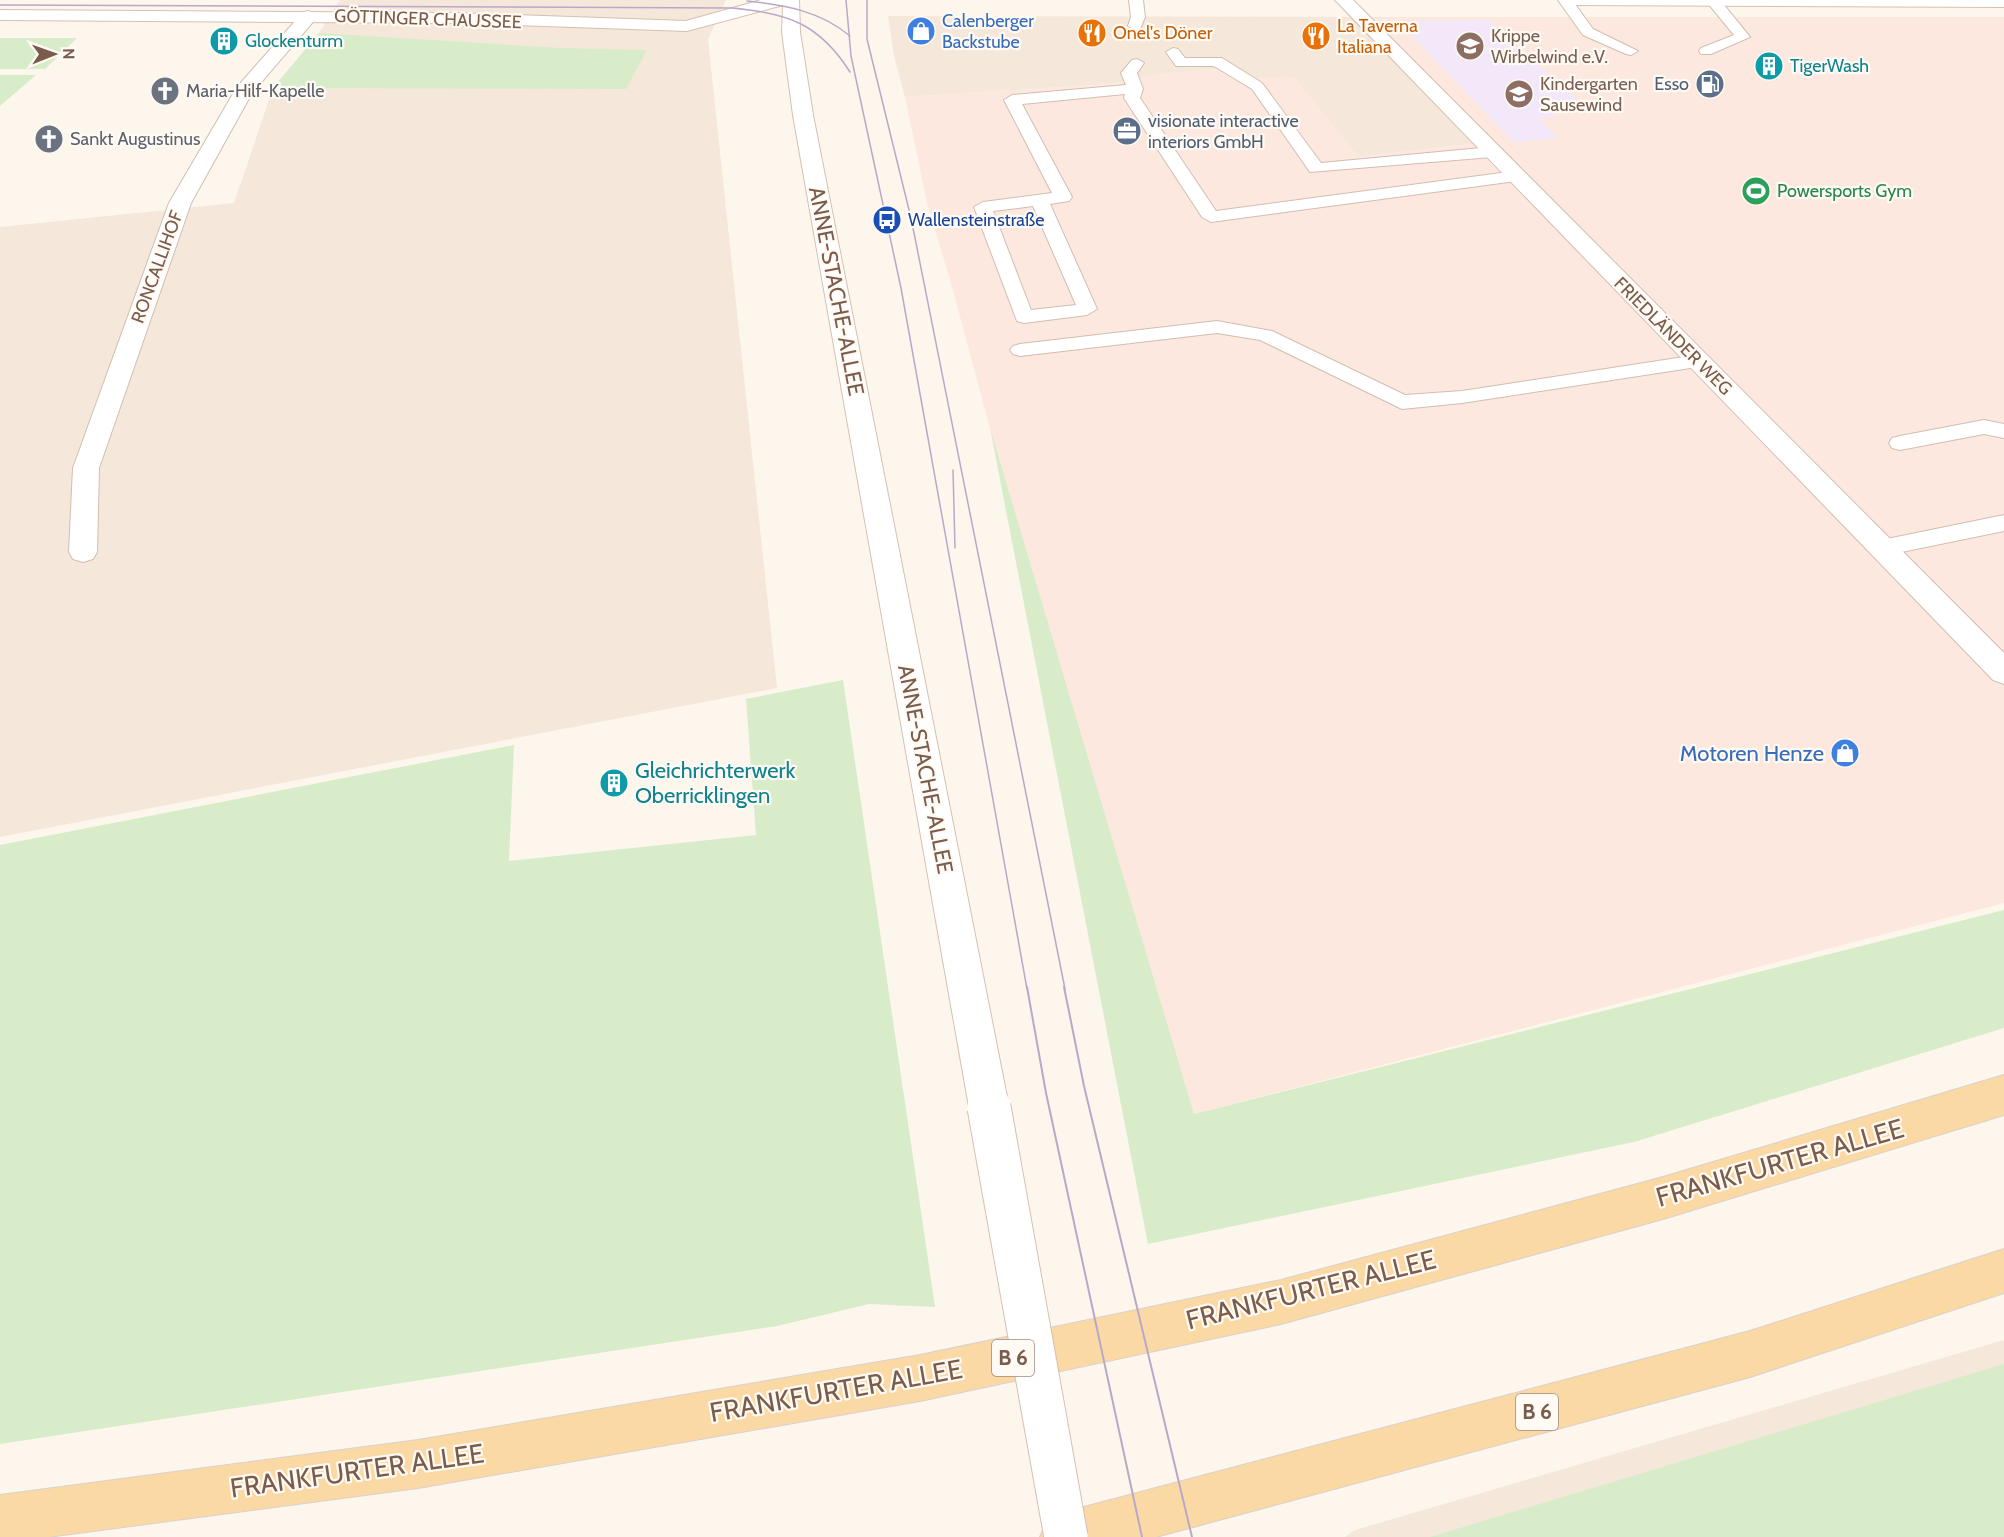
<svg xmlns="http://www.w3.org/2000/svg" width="2004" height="1537" font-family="Cabin,sans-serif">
<rect width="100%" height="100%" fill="#fdf6ec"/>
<g fill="#f5e8da">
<polygon points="340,0 726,0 708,39 777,688 0,837 0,227 234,203 273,88 319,33"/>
<polygon points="888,16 1366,17 1490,142 1358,157 1294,77 1260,79 1224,68 1154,75 1111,84 905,97 894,56"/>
<polygon points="2004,1340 2004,1537 1345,1537 1355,1530"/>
</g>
<polygon fill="#fde8e0" points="1366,17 2004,17 2004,903 1194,1114 1030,578 951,283 927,203 905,97 1111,84 1154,75 1224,68 1260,79 1294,77 1359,157 1489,142"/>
<polygon fill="#f3e8fa" points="1488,20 1580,102 1545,106 1555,117 1539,119 1558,138 1514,142 1398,21"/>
<g fill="#d8ecc9">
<polygon points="319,33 561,48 647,50 626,89 273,88"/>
<polygon points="0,38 77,38 45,69 0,69"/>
<polygon points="0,75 36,75 0,106"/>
<polygon points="990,428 1194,1114 2004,910 2004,1028 1634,1142 1148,1244"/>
<polygon points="843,680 935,1307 869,1304 777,1326 0,1444 0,845 514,745 509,861 756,835 746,699"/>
<polygon points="2004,1364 2004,1537 1430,1537"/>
</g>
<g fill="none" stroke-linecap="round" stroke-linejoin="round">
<g stroke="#d1beb0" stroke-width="2">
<g id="lane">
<polygon points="1129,0 1143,0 1145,17 1140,29 1135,30 1128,26 1131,17"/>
<polygon points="1558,0 1572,0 1593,29 1638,51 1631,55 1626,54 1583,35"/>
<polygon points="1720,0 1750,37 1711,54 1701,54 1699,51 1701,48 1734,35 1706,1"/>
<polygon points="1173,48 1178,49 1185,58 1222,58 1262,83 1321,163 1492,147 1500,152 1492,157 1310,172 1252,89 1214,66 1176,66 1166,52"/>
<path d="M1137,59L1144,63L1137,73L1143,89L1140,98L1216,211L1516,171L1524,176L1516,181L1211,222L1202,217L1124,98L1125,94L1022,104L1072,197L1069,201L1050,204L1097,309L1087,315L1024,323L1017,321L974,207L983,202L1052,193L1004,100L1012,95L1126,85L1121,73L1132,60ZM1033,206L1076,305L1031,310L993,211Z"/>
<polygon points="1217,321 1272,331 1405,395 1462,391 1697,355 1704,357 1707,361 1704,365 1697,367 1462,403 1402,409 1260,340 1217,333 1020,356 1013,354 1010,350 1013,346 1020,344"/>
<polygon points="1984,420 2004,424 2004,438 1984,434 1900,450 1892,448 1889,443 1892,438 1900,436"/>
<polygon points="2004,515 2004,531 1882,556 1874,554 1870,548 1874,542 1882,540"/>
</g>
</g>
<g stroke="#d1beb0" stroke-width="2">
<g id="street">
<polygon points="1335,0 1353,0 2004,653 2004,684 1993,680"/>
<polygon points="309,11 318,16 252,93 191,203 99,468 97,552 93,559 83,562 73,559 69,552 73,468 169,203 237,87 303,12"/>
</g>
</g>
<g stroke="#d6c0b0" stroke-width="2">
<g id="secondary">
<polygon points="761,0 799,0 800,32 813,115 1009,1107 1003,1121 989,1127 975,1121 969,1107 793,115 782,32 783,5 687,31 456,23 0,20 0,10 456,13 686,21"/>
<polygon points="1566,0 2004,0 2004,7 1574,5"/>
</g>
</g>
<g stroke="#dad1cd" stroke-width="2">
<g id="primary">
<polygon points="2004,1075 2004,1115 1663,1219 1281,1324 920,1401 418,1488 48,1537 0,1537 0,1495 418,1440 920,1355 1281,1280 1663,1177"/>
<polygon points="2004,1249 2004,1293 1750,1377 1156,1537 1040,1537 1048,1520 1065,1512 1750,1331"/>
</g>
</g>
<use href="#lane" fill="#fff" fill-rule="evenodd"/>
<use href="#street" fill="#fff" fill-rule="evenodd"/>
<use href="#secondary" fill="#fff" fill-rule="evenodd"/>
<use href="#primary" fill="#fbd9a5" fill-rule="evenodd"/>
<g stroke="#b9a8c9" stroke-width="1.5">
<polyline points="846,0 851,56 901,288 1027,989"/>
<polyline points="867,0 867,39 911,218 1065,989"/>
<path d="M747,1C785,5 820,11 850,36"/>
<path d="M0,5L732,8C787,13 819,23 850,72"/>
<polyline points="953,470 955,548"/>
</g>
<g stroke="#b9a8c9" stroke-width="2">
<polyline points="1027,987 1046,1093 1142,1537"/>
<polyline points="1064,987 1084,1086 1192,1537"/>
</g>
<g stroke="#d6c0b0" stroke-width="45" stroke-linecap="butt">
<polyline id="secondary-bridge" points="989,1107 1066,1537"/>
</g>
<use href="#secondary-bridge" stroke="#fff" stroke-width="43"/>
</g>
<defs>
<g id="shop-disc" transform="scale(1.5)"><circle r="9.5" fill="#3f7fe0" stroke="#fffaf3"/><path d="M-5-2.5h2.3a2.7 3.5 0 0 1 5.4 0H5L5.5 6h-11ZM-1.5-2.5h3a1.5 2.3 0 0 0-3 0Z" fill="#fff"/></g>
<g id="restaurant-disc" transform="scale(1.5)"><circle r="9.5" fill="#e8710a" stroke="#fffaf3"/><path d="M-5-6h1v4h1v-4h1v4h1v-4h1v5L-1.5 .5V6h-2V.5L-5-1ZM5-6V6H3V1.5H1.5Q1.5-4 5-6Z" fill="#fff"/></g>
<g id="building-disc" transform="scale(1.5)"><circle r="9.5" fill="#0f9aa8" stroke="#fffaf3"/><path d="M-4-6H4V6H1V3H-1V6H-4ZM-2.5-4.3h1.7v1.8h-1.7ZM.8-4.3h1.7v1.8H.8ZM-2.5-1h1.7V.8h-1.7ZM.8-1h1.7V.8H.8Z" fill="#fff"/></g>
<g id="school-disc" transform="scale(1.5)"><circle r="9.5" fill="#8d6e63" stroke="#fffaf3"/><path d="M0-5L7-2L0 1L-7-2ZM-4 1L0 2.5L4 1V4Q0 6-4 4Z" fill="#fff"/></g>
<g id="fuel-disc" transform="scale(1.5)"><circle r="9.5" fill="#5c6f8a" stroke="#fffaf3"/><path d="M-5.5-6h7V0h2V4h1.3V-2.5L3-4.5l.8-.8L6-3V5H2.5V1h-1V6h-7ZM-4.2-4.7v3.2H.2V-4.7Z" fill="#fff"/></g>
<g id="church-disc" transform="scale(1.5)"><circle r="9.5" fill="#6b7280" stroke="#fffaf3"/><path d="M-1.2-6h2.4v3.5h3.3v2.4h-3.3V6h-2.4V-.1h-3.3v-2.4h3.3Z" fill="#fff"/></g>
<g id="office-disc" transform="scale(1.5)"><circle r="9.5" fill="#5c6f8a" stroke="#fffaf3"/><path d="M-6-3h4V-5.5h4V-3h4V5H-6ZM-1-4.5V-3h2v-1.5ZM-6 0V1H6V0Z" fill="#fff"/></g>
<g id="stadium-disc" transform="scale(1.5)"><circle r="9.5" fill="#2e9e5b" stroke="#fffaf3"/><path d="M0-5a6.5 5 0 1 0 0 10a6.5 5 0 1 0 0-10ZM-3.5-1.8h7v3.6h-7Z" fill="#fff"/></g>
<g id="bus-disc" transform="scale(1.5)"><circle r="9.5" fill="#1a4fb4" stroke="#fffaf3"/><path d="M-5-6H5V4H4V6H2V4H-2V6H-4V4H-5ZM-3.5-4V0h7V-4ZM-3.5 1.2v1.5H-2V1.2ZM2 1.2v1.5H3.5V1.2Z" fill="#fff"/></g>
</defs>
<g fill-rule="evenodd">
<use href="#shop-disc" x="921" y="31"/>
<use href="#restaurant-disc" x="1092" y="33"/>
<use href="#restaurant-disc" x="1316" y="36"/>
<use href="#building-disc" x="224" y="41"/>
<use href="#school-disc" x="1470" y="46"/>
<use href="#building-disc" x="1769" y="66"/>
<use href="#fuel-disc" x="1710" y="84"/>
<use href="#church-disc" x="165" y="91"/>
<use href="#school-disc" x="1519" y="94"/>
<use href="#office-disc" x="1127" y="131"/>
<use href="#church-disc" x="49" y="139"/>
<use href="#stadium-disc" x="1756" y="191"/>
<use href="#bus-disc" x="887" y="220"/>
<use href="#shop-disc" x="1845" y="753"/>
<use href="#building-disc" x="614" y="783"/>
</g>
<g text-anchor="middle" stroke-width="4.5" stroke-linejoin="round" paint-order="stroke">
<g font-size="18" fill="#7a5c4d" stroke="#fffaf3">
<text transform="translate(428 19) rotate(2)" y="6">GÖTTINGER CHAUSSEE</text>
<text transform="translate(157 267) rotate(-70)" y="6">RONCALLIHOF</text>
<text transform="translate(1673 336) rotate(45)" y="6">FRIEDLÄNDER WEG</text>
</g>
<g font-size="18" fill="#366cbe" stroke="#fffaf3" text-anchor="start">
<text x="942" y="27">Calenberger<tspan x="942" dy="21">Backstube</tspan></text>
</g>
<g font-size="18" fill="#c56008" stroke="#fffaf3" text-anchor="start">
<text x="1337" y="32">La Taverna<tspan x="1337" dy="21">Italiana</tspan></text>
<text x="1113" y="39">Onel's Döner</text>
</g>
<g font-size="18" fill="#785e54" stroke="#fffaf3" text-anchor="start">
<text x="1491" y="42">Krippe<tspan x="1491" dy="21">Wirbelwind e.V.</tspan></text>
<text x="1540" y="90">Kindergarten<tspan x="1540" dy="21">Sausewind</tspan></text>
</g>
<g font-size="18" fill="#0d838f" stroke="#fffaf3" text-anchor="start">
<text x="245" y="47">Glockenturm</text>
<text x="1790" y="72">TigerWash</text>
</g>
<g font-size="18" fill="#4e5e75" stroke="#fffaf3" text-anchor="end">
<text x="1689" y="90">Esso</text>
<text x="1148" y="127" text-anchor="start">visionate interactive<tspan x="1148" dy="21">interiors GmbH</tspan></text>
</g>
<g font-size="18" fill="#5b616d" stroke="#fffaf3" text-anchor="start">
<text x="186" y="97">Maria-Hilf-Kapelle</text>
<text x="70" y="145">Sankt Augustinus</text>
</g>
<g font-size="18" fill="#27864d" stroke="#fffaf3" text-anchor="start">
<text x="1777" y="197">Powersports Gym</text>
</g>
<g font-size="18" fill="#164399" stroke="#fffaf3" text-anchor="start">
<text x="908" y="226">Wallensteinstraße</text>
</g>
<g fill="#fffaf3" stroke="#a28b7f" stroke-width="1.5">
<rect x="992" y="1340" width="42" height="36" rx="4.5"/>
<rect x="1516" y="1394" width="42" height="36" rx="4.5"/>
</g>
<g font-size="21" font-weight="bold" fill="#7a5c4d">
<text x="1013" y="1365">B 6</text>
<text x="1537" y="1419">B 6</text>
</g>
<g font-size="22" fill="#7a5c4d" stroke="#fffaf3">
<text transform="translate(837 291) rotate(79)" y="8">ANNE-STACHE-ALLEE</text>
<text transform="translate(926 769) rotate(79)" y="8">ANNE-STACHE-ALLEE</text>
</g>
<g font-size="22" fill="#366cbe" stroke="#fffaf3" text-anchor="end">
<text x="1824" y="761">Motoren Henze</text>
</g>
<g font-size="22" fill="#0d838f" stroke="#fffaf3" text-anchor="start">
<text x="635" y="778">Gleichrichterwerk<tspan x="635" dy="25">Oberricklingen</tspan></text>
</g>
<g font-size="27" fill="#7a5c4d" stroke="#fffaf3">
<text transform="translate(1780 1163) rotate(-16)" y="9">FRANKFURTER ALLEE</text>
<text transform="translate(1311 1290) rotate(-14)" y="9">FRANKFURTER ALLEE</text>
<text transform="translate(836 1391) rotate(-10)" y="9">FRANKFURTER ALLEE</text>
<text transform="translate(357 1471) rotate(-8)" y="9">FRANKFURTER ALLEE</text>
</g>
</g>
<g transform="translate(54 54) rotate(89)" stroke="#fffaf3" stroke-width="4.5" paint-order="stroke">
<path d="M0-4.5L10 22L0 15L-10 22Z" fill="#7a5c4d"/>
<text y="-9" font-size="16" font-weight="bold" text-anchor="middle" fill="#7a5c4d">N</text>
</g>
</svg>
